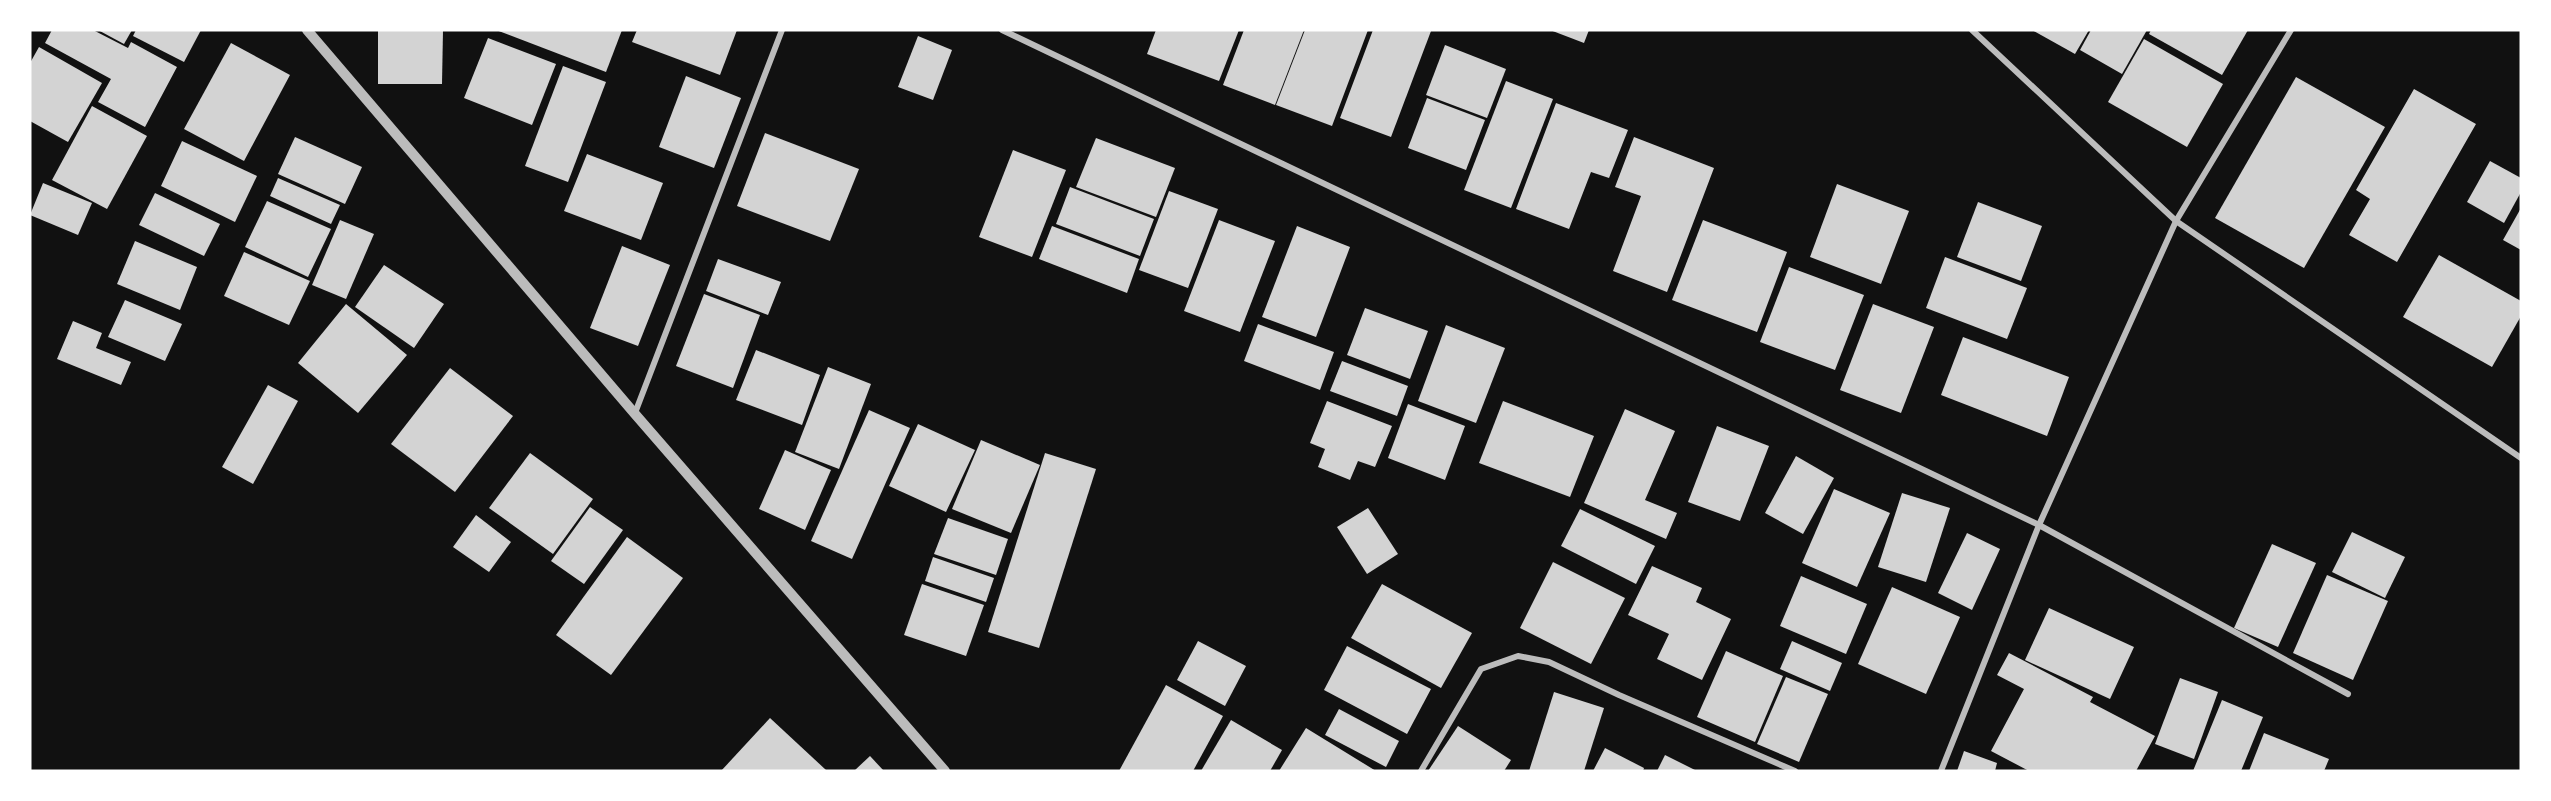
<svg xmlns="http://www.w3.org/2000/svg" width="2551" height="801" font-family="'Source Sans 3',sans-serif">
<rect width="100%" height="100%" fill="#111"/>
<g fill="#d3d3d3">
<polygon points="52,30 93,30 128,48 131,42 177,67 145,127 98,102 111,79 45,43"/>
<polygon points="98,30 132,30 124,44"/>
<polygon points="136,30 201,30 184,62 133,36"/>
<polygon points="378,30 443,30 442,84 378,84"/>
<polygon points="496,30 622,30 606,72"/>
<polygon points="637,30 737,30 720,75 632,42"/>
<polygon points="1156,30 1239,30 1219,81 1147,54"/>
<polygon points="1244,30 1304,30 1275,105 1223,85"/>
<polygon points="1305,30 1368,30 1332,126 1276,105"/>
<polygon points="1373,30 1431,31 1391,137 1340,118"/>
<polygon points="1550,30 1589,30 1584,43"/>
<polygon points="2032,30 2089,30 2075,54"/>
<polygon points="2091,30 2147,30 2122,74 2080,50"/>
<polygon points="2151,30 2248,30 2222,75 2149,34"/>
<polygon points="918,36 952,50 933,100 898,87"/>
<polygon points="488,38 556,64 532,125 464,98"/>
<polygon points="2144,39 2223,84 2187,147 2108,102"/>
<polygon points="231,43 290,75 244,161 184,129"/>
<polygon points="1445,45 1506,69 1487,118 1426,95"/>
<polygon points="39,47 102,83 68,142 30,121 30,63"/>
<polygon points="563,66 606,82 568,182 525,166"/>
<polygon points="686,76 741,98 714,168 659,147"/>
<polygon points="2296,77 2385,127 2304,268 2215,218"/>
<polygon points="1506,81 1553,99 1511,208 1464,190"/>
<polygon points="2414,89 2476,124 2397,262 2349,235 2370,199 2356,190"/>
<polygon points="1427,98 1485,120 1466,170 1408,148"/>
<polygon points="1556,103 1628,130 1609,178 1591,172 1569,229 1516,209"/>
<polygon points="92,106 147,136 107,209 52,180"/>
<polygon points="765,133 859,169 830,241 737,206"/>
<polygon points="295,137 362,167 345,204 278,174"/>
<polygon points="1634,137 1714,168 1667,292 1613,271 1641,196 1615,187"/>
<polygon points="1096,138 1175,168 1156,217 1076,187"/>
<polygon points="182,141 257,176 235,222 161,186"/>
<polygon points="1013,150 1066,170 1032,257 979,237"/>
<polygon points="587,154 663,183 641,240 564,211"/>
<polygon points="2490,161 2521,178 2521,192 2504,223 2467,202"/>
<polygon points="278,178 340,205 331,224 270,196"/>
<polygon points="43,183 92,203 78,235 30,215"/>
<polygon points="1837,184 1909,211 1881,284 1810,257"/>
<polygon points="1070,187 1154,219 1140,256 1056,224"/>
<polygon points="1169,191 1218,209 1188,288 1139,270"/>
<polygon points="155,193 220,224 204,256 139,225"/>
<polygon points="267,201 331,229 308,277 245,247"/>
<polygon points="1978,202 2042,226 2021,281 1957,257"/>
<polygon points="2521,208 2521,250 2503,240"/>
<polygon points="340,220 374,234 346,299 312,285"/>
<polygon points="1219,220 1275,241 1240,332 1184,311"/>
<polygon points="1703,220 1787,252 1757,332 1672,300"/>
<polygon points="1052,226 1139,259 1127,293 1039,259"/>
<polygon points="1297,226 1350,247 1316,337 1262,317"/>
<polygon points="135,241 197,267 180,310 117,284"/>
<polygon points="622,246 670,265 638,346 590,328"/>
<polygon points="244,252 310,281 289,325 224,296"/>
<polygon points="2439,255 2521,301 2521,316 2492,367 2403,317"/>
<polygon points="1945,257 2027,288 2007,339 1926,308"/>
<polygon points="718,259 781,282 768,315 706,291"/>
<polygon points="384,265 444,304 414,348 355,307"/>
<polygon points="1789,267 1864,295 1835,370 1760,342"/>
<polygon points="704,294 760,315 733,388 676,366"/>
<polygon points="125,300 182,324 165,361 108,337"/>
<polygon points="346,304 407,355 358,413 298,363"/>
<polygon points="1873,304 1934,327 1901,413 1840,390"/>
<polygon points="1365,308 1428,331 1410,379 1347,355"/>
<polygon points="73,321 102,333 96,348 131,362 121,385 57,359"/>
<polygon points="1258,324 1334,352 1320,390 1244,361"/>
<polygon points="1446,325 1505,348 1476,423 1418,401"/>
<polygon points="1963,337 2069,377 2047,436 1941,395"/>
<polygon points="756,350 820,375 802,425 736,400"/>
<polygon points="1342,361 1408,386 1397,416 1330,391"/>
<polygon points="828,367 871,384 839,469 795,452"/>
<polygon points="450,368 513,416 455,492 391,444"/>
<polygon points="268,385 298,401 253,484 222,467"/>
<polygon points="1327,401 1392,426 1375,467 1358,461 1350,480 1318,467 1325,449 1310,443"/>
<polygon points="1503,401 1594,436 1570,497 1479,463"/>
<polygon points="1408,404 1465,426 1445,480 1388,458"/>
<polygon points="1625,409 1675,431 1645,500 1677,513 1666,539 1584,503"/>
<polygon points="869,410 910,428 852,559 811,541"/>
<polygon points="918,424 975,450 946,512 889,486"/>
<polygon points="1717,426 1769,446 1740,521 1688,502"/>
<polygon points="981,440 1040,465 1011,533 952,509"/>
<polygon points="785,450 831,470 805,530 759,509"/>
<polygon points="530,453 593,499 553,554 489,508"/>
<polygon points="1045,453 1096,469 1039,648 988,632"/>
<polygon points="1796,456 1834,478 1803,534 1765,513"/>
<polygon points="1834,489 1890,513 1857,587 1802,563"/>
<polygon points="1902,493 1950,508 1926,582 1878,567"/>
<polygon points="590,507 623,530 584,584 551,561"/>
<polygon points="1368,508 1398,554 1367,574 1337,527"/>
<polygon points="1580,509 1655,546 1636,584 1561,546"/>
<polygon points="476,515 511,542 489,572 453,547"/>
<polygon points="948,518 1008,539 996,575 934,554"/>
<polygon points="2352,532 2405,557 2385,598 2332,572"/>
<polygon points="1967,533 2000,549 1972,610 1938,593"/>
<polygon points="627,537 683,578 611,675 556,635"/>
<polygon points="2272,544 2316,563 2278,647 2234,628"/>
<polygon points="933,557 994,578 986,602 925,581"/>
<polygon points="1553,562 1625,598 1591,664 1520,628"/>
<polygon points="1652,566 1702,588 1696,602 1731,619 1702,680 1657,659 1669,634 1628,615"/>
<polygon points="2327,575 2388,601 2353,680 2293,653"/>
<polygon points="1801,576 1867,604 1846,654 1780,626"/>
<polygon points="922,584 984,605 966,656 904,635"/>
<polygon points="1382,584 1472,633 1441,688 1351,638"/>
<polygon points="1892,587 1960,617 1926,694 1858,664"/>
<polygon points="2049,608 2134,647 2110,699 2025,660"/>
<polygon points="1198,641 1246,666 1225,706 1177,680"/>
<polygon points="1792,641 1842,663 1830,691 1780,669"/>
<polygon points="1347,646 1431,689 1407,734 1324,690"/>
<polygon points="1726,651 1783,676 1755,742 1697,717"/>
<polygon points="2009,653 2093,697 2090,702 2155,736 2136,771 2029,771 1991,751 2024,689 1997,675"/>
<polygon points="1786,677 1828,694 1799,762 1757,744"/>
<polygon points="2180,678 2218,692 2194,759 2155,744"/>
<polygon points="1166,685 1223,716 1193,771 1119,771"/>
<polygon points="1554,692 1604,708 1584,771 1529,771"/>
<polygon points="2222,700 2263,717 2241,771 2193,771"/>
<polygon points="1339,709 1399,741 1386,767 1325,735"/>
<polygon points="770,718 826,770 825,771 721,771"/>
<polygon points="1231,720 1282,750 1270,771 1201,771"/>
<polygon points="1458,726 1511,760 1504,771 1428,771"/>
<polygon points="1306,728 1376,771 1279,771"/>
<polygon points="2264,733 2329,759 2324,771 2249,771"/>
<polygon points="1605,748 1644,768 1643,771 1593,771"/>
<polygon points="1964,751 1997,763 1995,771 1957,771"/>
<polygon points="1665,755 1697,771 1657,771"/>
<polygon points="870,756 884,771 854,771"/>
</g>
<g fill="none" stroke-linecap="round" stroke-linejoin="round">
<g stroke="#bcbcbc" stroke-width="6">
<polyline points="1002,30 2039,525 2348,694"/>
<polyline points="1972,30 2176,221 2521,458"/>
<polyline points="635,413 782,30"/>
<polyline points="1421,771 1481,669 1518,656 1549,662 1619,695 1795,771"/>
<polyline points="1941,771 2039,525 2176,221 2291,30"/>
</g>
<polyline stroke="#bcbcbc" stroke-width="10" points="307,30 635,414 945,771"/>
</g>
<rect width="2551" height="801" fill="none" stroke="#ffffff" stroke-width="63"/>
</svg>
